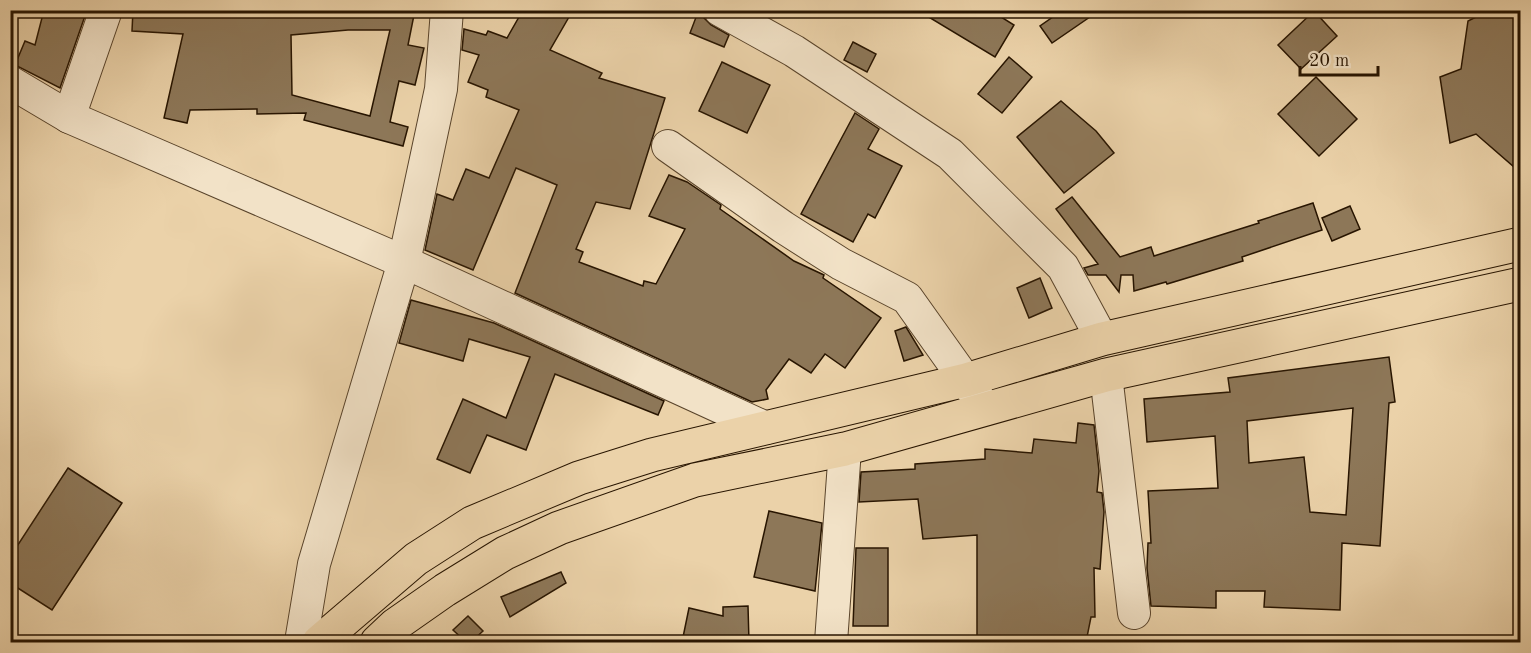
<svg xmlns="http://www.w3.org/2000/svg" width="1531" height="653" font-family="'Old Standard TT',serif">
<rect width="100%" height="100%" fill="#ebd2a9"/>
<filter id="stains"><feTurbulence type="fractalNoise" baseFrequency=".00333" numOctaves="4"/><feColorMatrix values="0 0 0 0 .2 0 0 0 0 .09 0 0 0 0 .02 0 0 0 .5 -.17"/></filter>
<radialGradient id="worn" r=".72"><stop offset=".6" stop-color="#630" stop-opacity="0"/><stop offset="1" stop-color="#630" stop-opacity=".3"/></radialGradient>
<g fill="#8d7758" stroke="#281501" stroke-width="1.5" fill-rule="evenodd">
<polygon points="44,10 87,10 60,88 15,65 25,41 35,45"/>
<path d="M133,10H415L408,45L424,48L415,85L399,81L390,122L408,127L403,146L304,120L306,113L257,114V109L190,110L187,123L164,118L183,34L132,31ZM348,30H390L370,116L292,95L291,35Z"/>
<polygon points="523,10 573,10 550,50 602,73 599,78 665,98 630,209 596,202 576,249 583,252 579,262 643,286 644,281 656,284 685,229 649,216 669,175 687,182 721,205 720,209 794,261 824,275 823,278 881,318 845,368 825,354 811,373 789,359 766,390 768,399 752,402 515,293 557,185 516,168 473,270 425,250 437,194 453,200 466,169 489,178 519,110 486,97 488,90 468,82 479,55 462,50 464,29 486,35 488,31 507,38"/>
<polygon points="917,10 990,10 1014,25 995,57"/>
<polygon points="1063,10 1100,10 1052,43 1040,26"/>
<polygon points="1490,10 1521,10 1521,173 1476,134 1450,143 1440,77 1461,69 1468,21"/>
<polygon points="1314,11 1337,36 1301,69 1278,45"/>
<polygon points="698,12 711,25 729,35 724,47 690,33"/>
<polygon points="853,42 876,54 867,72 844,60"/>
<polygon points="1009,57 1032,77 1002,113 978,94"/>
<polygon points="722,62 770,85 747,133 699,111"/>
<polygon points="1316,77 1357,119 1319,156 1278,114"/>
<polygon points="1061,101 1096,131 1114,153 1064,193 1017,137"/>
<polygon points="855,113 879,129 868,149 902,166 875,218 868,214 853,242 801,214"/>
<polygon points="1072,197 1120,257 1151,247 1154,256 1259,223 1258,221 1313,203 1322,230 1242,257 1243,261 1167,284 1166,282 1134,291 1133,275 1121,275 1119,292 1106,275 1088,275 1084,268 1098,264 1056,209"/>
<polygon points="1350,206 1360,229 1332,241 1322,218"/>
<polygon points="1040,278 1052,308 1029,318 1017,288"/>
<polygon points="411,300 494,323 664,401 658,415 555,374 526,450 487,435 470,473 437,459 463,399 506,418 530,357 469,339 463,361 399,343"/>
<polygon points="906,327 923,355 904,361 895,331"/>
<path d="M1389,357L1395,402L1389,403L1380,546L1342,543L1340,610L1264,607L1265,591H1216V608L1151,606L1147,568L1148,543H1151L1148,491L1218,488L1215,436L1147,442L1144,399L1230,392L1228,378ZM1353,408L1346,515L1310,512L1304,457L1249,463L1247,421Z"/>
<polygon points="1078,423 1094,425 1099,471 1097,492 1102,493 1104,512 1100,569 1094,568 1095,617 1091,617 1086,642 977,642 977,535 923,539 918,499 859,502 861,472 915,469 915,464 985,459 985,449 1032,453 1034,439 1076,443"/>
<polygon points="68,468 122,503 52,610 10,583 10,557"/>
<polygon points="769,511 822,523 815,591 754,577"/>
<polygon points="856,548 888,548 888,626 853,626"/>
<polygon points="561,572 566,583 510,617 501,597"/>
<polygon points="748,606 749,642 682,642 689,608 723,616 723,607"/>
<polygon points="468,616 483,631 471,642 466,642 453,630"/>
</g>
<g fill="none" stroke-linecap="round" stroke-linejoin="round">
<g stroke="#59442b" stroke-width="34">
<g id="minor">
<polyline points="720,10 794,51 950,154 1063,267 1102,339"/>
<polyline points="10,82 69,117 404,262 766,428"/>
<polyline points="69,117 106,10"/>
<polyline points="668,146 783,227 841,264 907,298 986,409"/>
<polyline points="1106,375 1134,613"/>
<polyline points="301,642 314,564 404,262 441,89 447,10"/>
<polyline points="831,642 845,449"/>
</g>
</g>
<g stroke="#281501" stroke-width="35">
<g id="major">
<polyline points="319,642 416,559 472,523 579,478 652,455 966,380 1102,339 1520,244"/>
<polyline points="377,642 395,625 445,590 505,553 559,528 695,480 845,449 1106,375 1520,284"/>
</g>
</g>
<use href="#minor" stroke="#f2e2c7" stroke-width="32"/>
<use href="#major" stroke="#ebd2a9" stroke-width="33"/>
</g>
<rect width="1531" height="653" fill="none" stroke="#ebd2a9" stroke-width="36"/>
<rect x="12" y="12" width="1507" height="629" fill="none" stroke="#281501" stroke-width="3"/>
<rect x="18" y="18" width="1495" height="617" fill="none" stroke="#281501" stroke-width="1.5"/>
<path d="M1300 66v9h78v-9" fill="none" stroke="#281501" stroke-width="3"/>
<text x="1309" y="66" font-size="18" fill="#281501" stroke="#f2e2c7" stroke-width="4.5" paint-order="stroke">20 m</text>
<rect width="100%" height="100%" filter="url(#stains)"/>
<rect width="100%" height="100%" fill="url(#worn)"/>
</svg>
